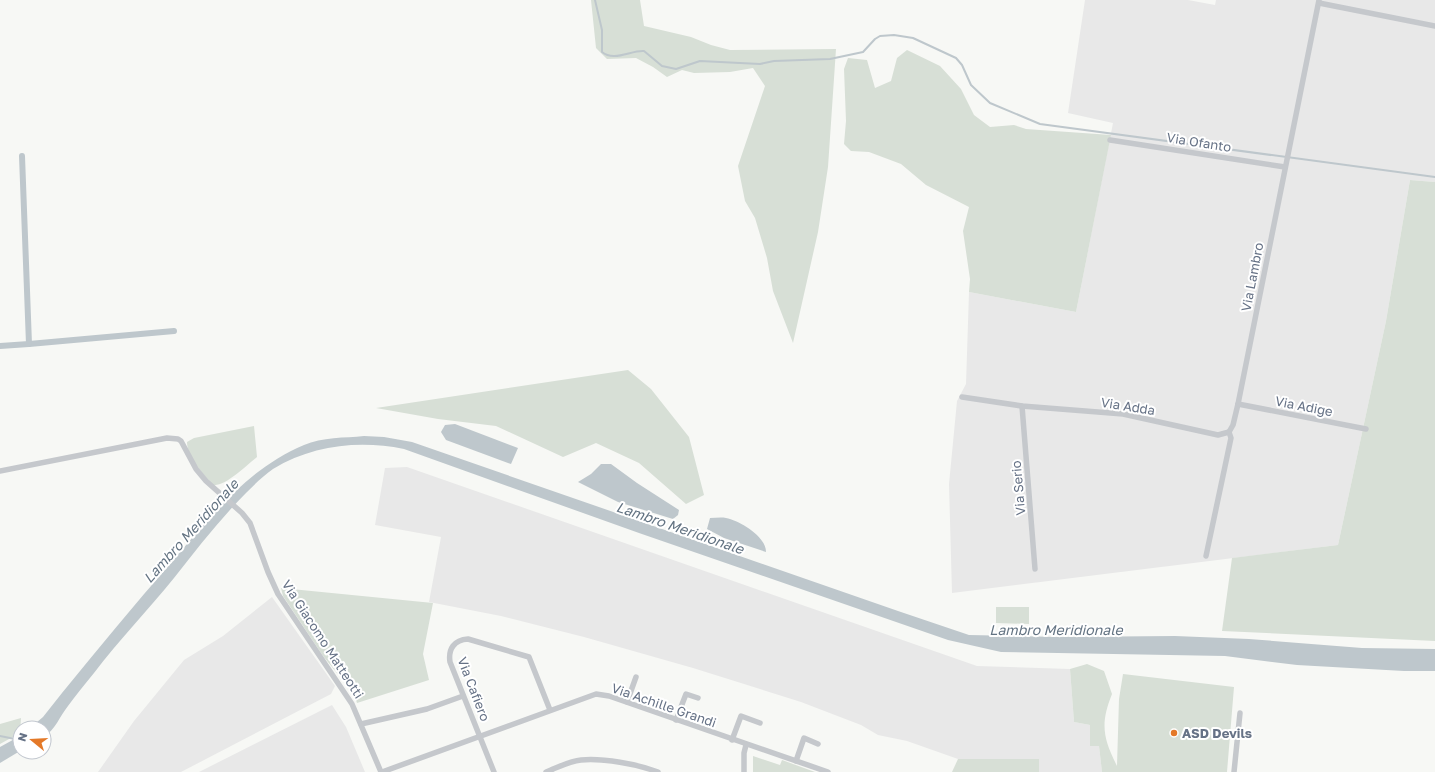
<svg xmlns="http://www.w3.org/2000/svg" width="1435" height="772" font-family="'Golos Text',sans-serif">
<rect width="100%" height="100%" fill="#f7f8f5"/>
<g fill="#e8e8e8">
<polygon points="1085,0 1188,0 1215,5 1216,0 1435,0 1435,182 1410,180 1386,321 1338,545 952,593 949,484 957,401 966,384 969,292 1076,312 1113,123 1068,113"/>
<polygon points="407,467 977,666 1070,669 1074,722 1090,725 1090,745 1099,746 1102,772 1039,772 1039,759 958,759 907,741 878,735 861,725 801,702 693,668 584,637 501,616 429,602 441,537 375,525 385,468"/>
<polygon points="272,597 335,686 331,694 181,772 98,772 134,721 184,660 223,636"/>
<polygon points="332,705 346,727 365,772 199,772"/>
</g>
<g fill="#d7dfd6">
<polygon points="591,0 640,0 644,26 691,37 711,45 730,50 836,49 828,167 818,232 793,343 773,291 767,258 755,218 745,201 738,166 765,86 753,68 730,72 694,73 682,70 667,77 653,67 636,58 607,59 596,48"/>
<polygon points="907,50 940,66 961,89 974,115 990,127 1014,125 1026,129 1111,135 1076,312 969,292 970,279 963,231 969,207 926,185 901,164 869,152 851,151 844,144 846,121 844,69 848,58 867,60 875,88 891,81 897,58"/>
<polygon points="1410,180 1435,182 1435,641 1222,631 1232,558 1338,545 1386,321"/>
<polygon points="628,370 651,389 689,437 704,495 686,504 639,463 596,443 563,457 496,426 438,419 376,408"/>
<path d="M254,426L257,457C247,465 225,487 213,485C203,474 187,457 187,442L194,438Z"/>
<polygon points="281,588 433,603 423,654 429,680 357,703 354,694 323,656 283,596"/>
<polygon points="996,607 1029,607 1029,624 996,623"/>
<path d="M1087,664L1104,671L1112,694C1100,724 1103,738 1117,766L1119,699L1123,674L1234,687L1227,772H1102L1099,746H1090V725L1074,722L1070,669Z"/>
<polygon points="21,718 20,733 0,744 0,724"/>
<polygon points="753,756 780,765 782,760 815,772 753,772"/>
<polygon points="958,759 1039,759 1039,772 952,772"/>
</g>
<g fill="#bec7cc">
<polygon points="455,424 518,448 511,464 446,440 441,432 445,425"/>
<path d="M364,436L384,437L412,442L898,611L969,635L1058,637L1175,636L1249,639L1362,648L1435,649V671H1404L1297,665L1225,656L1001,652L948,640L639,533L404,449C359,440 313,445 273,469C263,476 254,485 246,493C219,520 197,549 174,578C148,610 119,640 94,673C85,684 76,695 68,706C60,716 55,730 44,737V728H30L43,717L62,693C98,649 134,605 171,563C210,517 247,469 304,445C322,437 345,438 364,436Z"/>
<polygon points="601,464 611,464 637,483 679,510 678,515 673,519 618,502 578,482 591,474"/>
<path d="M710,518C715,518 721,517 726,518C740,521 766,536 766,552L724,538L707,529Z"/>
<polygon points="20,736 20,751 0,763 0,747"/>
</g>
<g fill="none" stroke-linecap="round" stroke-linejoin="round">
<g stroke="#bec7cc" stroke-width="2">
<path d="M595,0L602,30V52C614,62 631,50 644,51L662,66L676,69L700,61L760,64L774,61L830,59L863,52L875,39L880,36L894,35L913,38L956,58L962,65L971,85L990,103L1040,124L1435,177"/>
<polyline points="0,736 20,740"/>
</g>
<g stroke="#bec7cc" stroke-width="6">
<polyline points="29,344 174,331"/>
<polyline points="0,346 29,344 22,156"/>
</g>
<g stroke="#c5c8cc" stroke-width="5.5">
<polyline points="1319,3 1435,26"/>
<polyline points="1110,140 1285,167"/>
<polyline points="962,397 1022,406 1123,414 1218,435 1229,432"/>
<polyline points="1238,404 1366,429"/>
<polyline points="1022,406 1035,569"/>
<polyline points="0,471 167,438 178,439 181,441 196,469 206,481 242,513 250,523 268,572 278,594 352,704 381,772"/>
<polyline points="1206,556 1231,438 1229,432 1233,425 1238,404 1319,0"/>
<polyline points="627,702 636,677"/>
<polyline points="676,720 686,694 698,698"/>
<polyline points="361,724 427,709 463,696"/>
<polyline points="732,740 741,716 760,723"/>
<polyline points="796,761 804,738 818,744"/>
<polyline points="382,772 596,694 609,696 828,772"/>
<path d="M494,772L450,662C448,649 454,640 468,639L529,657L550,710"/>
<path d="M546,772C557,768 569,761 581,760C603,758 637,764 658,772"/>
<polyline points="744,772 744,753 746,745"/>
<polyline points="1234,772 1240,713"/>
</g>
</g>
<circle fill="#e47928" stroke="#fff" stroke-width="1.5" cx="1174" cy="733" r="4"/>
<g text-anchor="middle" stroke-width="4" stroke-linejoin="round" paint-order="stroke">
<g font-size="13" fill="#667286" stroke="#fff">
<text transform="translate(1199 142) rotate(9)" y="5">Via Ofanto</text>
<text transform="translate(1252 277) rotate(-79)" y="5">Via Lambro</text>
<text transform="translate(1128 406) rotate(9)" y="5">Via Adda</text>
<text transform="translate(1304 406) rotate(11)" y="5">Via Adige</text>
<text transform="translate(1018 488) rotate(-95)" y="5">Via Serio</text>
<text transform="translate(323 639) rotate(57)" y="5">Via Giacomo Matteotti</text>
<text transform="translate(474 689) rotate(69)" y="5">Via Cafiero</text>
<text transform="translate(664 705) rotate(19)" y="5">Via Achille Grandi</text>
</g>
<g font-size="13" font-weight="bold" fill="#667286" stroke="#fff" text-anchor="start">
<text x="1182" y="738">ASD Devils</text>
</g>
<g font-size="14" font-style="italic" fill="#637382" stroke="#fff">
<text transform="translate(680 528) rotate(19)" y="5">Lambro Meridionale</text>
<text transform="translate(191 531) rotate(-48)" y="5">Lambro Meridionale</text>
<text x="1056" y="635">Lambro Meridionale</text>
</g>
</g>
<g transform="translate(32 740) rotate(288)"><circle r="19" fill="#ffffff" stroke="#c2c7cf"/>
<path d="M0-3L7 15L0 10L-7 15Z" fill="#e47928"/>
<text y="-6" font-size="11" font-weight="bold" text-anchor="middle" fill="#667286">N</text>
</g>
</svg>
